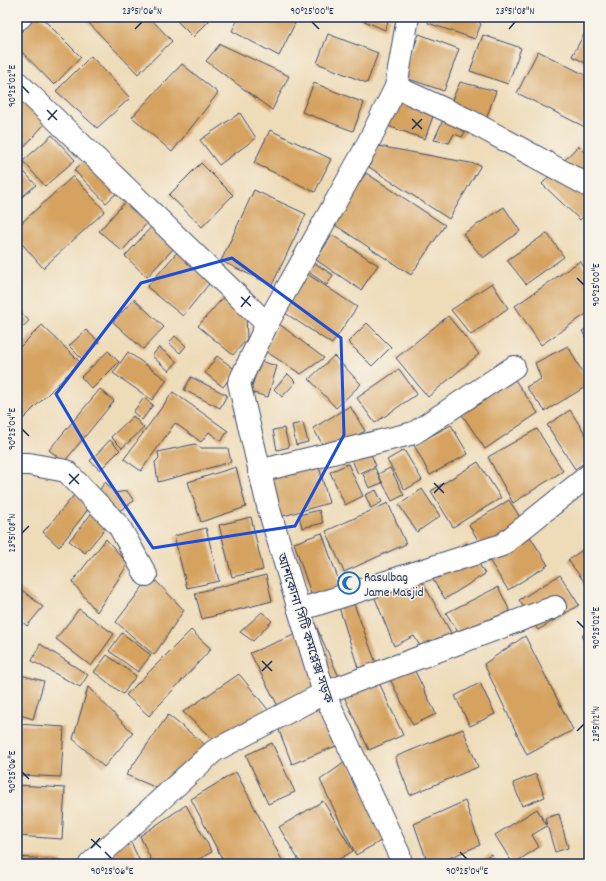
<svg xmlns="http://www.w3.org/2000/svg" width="606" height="881" font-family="Dekko,'Noto Sans Bengali',sans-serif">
<rect width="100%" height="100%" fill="#f7f3e8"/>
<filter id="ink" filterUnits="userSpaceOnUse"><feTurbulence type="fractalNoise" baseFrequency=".025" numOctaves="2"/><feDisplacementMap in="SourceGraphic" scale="8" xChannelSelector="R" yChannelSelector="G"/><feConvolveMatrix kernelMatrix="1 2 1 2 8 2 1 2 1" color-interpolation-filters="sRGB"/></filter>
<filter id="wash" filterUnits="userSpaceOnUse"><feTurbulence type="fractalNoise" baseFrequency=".012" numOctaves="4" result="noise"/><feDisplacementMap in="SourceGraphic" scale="16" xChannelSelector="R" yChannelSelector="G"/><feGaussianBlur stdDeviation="0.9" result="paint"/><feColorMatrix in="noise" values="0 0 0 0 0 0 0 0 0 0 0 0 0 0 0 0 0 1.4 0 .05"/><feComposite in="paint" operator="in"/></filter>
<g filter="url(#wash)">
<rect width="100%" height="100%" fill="#eedcb9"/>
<g id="blocks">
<g fill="#d5a25f">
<polygon points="36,17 41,17 81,57 54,85 17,47 17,36"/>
<polygon points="83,17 149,17 172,41 138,74"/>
<polygon points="173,17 205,17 209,21 193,37"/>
<polygon points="239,17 298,17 279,56 232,31"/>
<polygon points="355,17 390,17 385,30"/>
<polygon points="429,17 474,17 481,24 475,39 428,23"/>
<polygon points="587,29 589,30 589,65 572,56"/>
<polygon points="328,34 378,53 367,83 317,63"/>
<polygon points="419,34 459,49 444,91 403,77"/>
<polygon points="483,35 521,48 508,84 470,71"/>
<polygon points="220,44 289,76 272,110 206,61"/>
<polygon points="538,51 589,77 589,129 517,93"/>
<polygon points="91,56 130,98 97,128 56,91"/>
<polygon points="182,64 218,93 172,152 132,117"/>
<polygon points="400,82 440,96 425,139 385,125"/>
<polygon points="460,82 496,91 484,125 471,122 462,137 454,134 449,143 434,140"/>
<polygon points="314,83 364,103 353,131 302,112"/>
<polygon points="17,90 49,119 24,147 17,141"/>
<polygon points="240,113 256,138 219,165 200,140"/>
<polygon points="270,130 331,159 315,192 254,163"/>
<polygon points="52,135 75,160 45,186 23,161"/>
<polygon points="378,146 481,165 449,219 369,167"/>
<polygon points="578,146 589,157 589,211 580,220 542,184"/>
<polygon points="88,158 119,191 106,203 74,170"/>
<polygon points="201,163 233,195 202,227 169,195"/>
<polygon points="18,165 36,185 17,201 17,166"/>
<polygon points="366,173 445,225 411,275 332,223"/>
<polygon points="73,176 105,211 43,268 17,238 17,227"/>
<polygon points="254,190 306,214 272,285 221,261"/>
<polygon points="126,201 149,221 122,251 99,231"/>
<polygon points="504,207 520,231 483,258 463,234"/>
<polygon points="152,226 175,247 147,277 125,256"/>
<polygon points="547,233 564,257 526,284 507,260"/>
<polygon points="332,235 378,265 361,290 316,260"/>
<polygon points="179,250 213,279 183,316 147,287"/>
<polygon points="580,261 589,275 589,312 541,345 515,306"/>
<polygon points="313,262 333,275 327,285 307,271"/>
<polygon points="306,273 357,307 332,344 282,311"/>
<polygon points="492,283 508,308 471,335 451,310"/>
<polygon points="228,292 246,314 247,339 233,355 198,326"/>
<polygon points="134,299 164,327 143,349 113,322"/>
<polygon points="17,307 29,321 17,332"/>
<polygon points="448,316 479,354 428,397 396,358"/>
<polygon points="367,323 391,347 372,366 348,342"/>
<polygon points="279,324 324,358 301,374 265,351"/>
<polygon points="42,325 80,362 17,425 17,350"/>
<polygon points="589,327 589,343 582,331"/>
<polygon points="86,330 99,342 82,359 69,346"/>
<polygon points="175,336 186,346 180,353 169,343"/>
<polygon points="568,346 589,385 545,411 526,387 541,379 535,363"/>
<polygon points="159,347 177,362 169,371 152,356"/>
<polygon points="108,351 119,362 92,389 81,377"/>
<polygon points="128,352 167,380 152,400 113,373"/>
<polygon points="217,356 236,370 223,387 205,373"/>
<polygon points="334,356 361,384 336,408 309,379"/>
<polygon points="260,361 277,366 268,397 250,392"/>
<polygon points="399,369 417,394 375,423 357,398"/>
<polygon points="288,374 296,382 282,397 274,389"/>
<polygon points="191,377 227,395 220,408 184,390"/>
<polygon points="513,377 538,413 485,449 461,413"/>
<polygon points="100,389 114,401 64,462 49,450"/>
<polygon points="173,392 228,431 221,441 209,432 201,442 175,423 141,471 124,459"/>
<polygon points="144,398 153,405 142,420 133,412"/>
<polygon points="350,406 365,431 327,452 313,428"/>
<polygon points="570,410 589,440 589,460 575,469 547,425"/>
<polygon points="133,416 144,428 122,448 111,437"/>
<polygon points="303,423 308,442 296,445 292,425"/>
<polygon points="451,425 468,454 430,475 414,445"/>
<polygon points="284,428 289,447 277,450 273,430"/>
<polygon points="537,429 563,471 513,503 488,457"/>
<polygon points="110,440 120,450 100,470 90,461"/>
<polygon points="366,442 376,466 358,474 348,450"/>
<polygon points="195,444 201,448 228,448 231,462 158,482 155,462 159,458 158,452"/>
<polygon points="404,450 422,480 405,490 387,460"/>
<polygon points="315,452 329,503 280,517 266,465"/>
<polygon points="478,462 501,498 453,527 431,491"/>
<polygon points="348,464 363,496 345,505 330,472"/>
<polygon points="236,467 246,507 201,522 188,482"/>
<polygon points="375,468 382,483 369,488 363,474"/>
<polygon points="390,468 404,495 392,501 378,474"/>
<polygon points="105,482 115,493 127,491 134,501 116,513 96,495"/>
<polygon points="422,489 440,516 417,532 399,505"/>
<polygon points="376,490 382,502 371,508 365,495"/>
<polygon points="75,494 90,507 59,547 43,532"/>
<polygon points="509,500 528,530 487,555 469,525"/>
<polygon points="388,503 406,544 344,572 326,531"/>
<polygon points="319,510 323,523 302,528 299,515"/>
<polygon points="92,513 108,525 85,553 69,541"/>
<polygon points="251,517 263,570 232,577 219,525"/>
<polygon points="206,528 219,581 187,588 174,536"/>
<polygon points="322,533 341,587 312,597 294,543"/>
<polygon points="529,535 548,565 508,590 489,560"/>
<polygon points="106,539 128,564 97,612 72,582"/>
<polygon points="467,543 485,574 445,599 426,569"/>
<polygon points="588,546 589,548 589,588 568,560"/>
<polygon points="413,565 460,649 432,666 414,636 394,646 369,583"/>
<polygon points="266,575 272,601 202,619 195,593"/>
<polygon points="560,575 579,605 538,630 519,600"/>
<polygon points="151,576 184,610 154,655 116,622"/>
<polygon points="17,586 43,607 27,626 17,617"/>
<polygon points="498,587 513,617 465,643 446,613"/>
<polygon points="354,604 376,663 359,671 339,607"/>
<polygon points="79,609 114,634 91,666 56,639"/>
<polygon points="262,612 272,621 253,641 240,632"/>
<polygon points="316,626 339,677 278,706 250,653"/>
<polygon points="191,630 211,649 149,716 126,695"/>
<polygon points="589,631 589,646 582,636"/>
<polygon points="122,633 151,655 138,672 109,651"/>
<polygon points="525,636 573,730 527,755 484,664"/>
<polygon points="40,644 88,675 80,687 32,661"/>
<polygon points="107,655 136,676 123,694 94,672"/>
<polygon points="408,657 436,714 413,725 385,669"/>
<polygon points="239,674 270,712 217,743 183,712"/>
<polygon points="20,675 44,681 33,719 17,714 17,684"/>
<polygon points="376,676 403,735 369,750 342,692"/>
<polygon points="480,683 495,714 470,726 455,696"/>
<polygon points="88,687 133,733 104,767 73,739"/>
<polygon points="321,708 336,746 292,764 277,725"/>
<polygon points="168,715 208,747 162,790 126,775"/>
<polygon points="17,724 64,727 61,777 17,775"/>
<polygon points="463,729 478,767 410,795 395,757"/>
<polygon points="272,743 295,792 268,804 246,755"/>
<polygon points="348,760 386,838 356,855 320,780"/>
<polygon points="236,772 284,864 225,864 218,851 191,799"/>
<polygon points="536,774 545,797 522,806 513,783"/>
<polygon points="17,785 65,788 62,839 17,836"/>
<polygon points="323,801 353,851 331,864 301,864 279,827"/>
<polygon points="465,801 480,845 434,864 428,864 414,824"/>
<polygon points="186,805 212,852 190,864 153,864 140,836"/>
<polygon points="537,809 547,826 532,835 539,847 513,864 495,835"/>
<polygon points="559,814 568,848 555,852 545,818"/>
<polygon points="130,840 141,864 109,864 103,852"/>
<polygon points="491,854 497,864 474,864"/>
<polygon points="17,857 61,860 61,864 17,864"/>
</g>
</g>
</g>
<g filter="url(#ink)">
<use href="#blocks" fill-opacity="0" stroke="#3b496c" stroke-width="1"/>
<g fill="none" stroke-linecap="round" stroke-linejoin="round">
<g stroke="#3b496c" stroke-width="24">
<g id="street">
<polyline points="17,20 21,17"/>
<polyline points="17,82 267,324"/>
<polyline points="396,87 470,121 589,186"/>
<polyline points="17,464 29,464 66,471 119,526 146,575"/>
<polyline points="259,471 414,433 514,367"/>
<polyline points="299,610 502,545 589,475"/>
<polyline points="90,864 214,751 324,693 555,607"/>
<polyline points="401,864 399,854 324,693 268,506 239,383 267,324 363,153 396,87 408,17"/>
</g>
</g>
<use href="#street" stroke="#fff" stroke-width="22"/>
</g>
</g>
<path fill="none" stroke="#1d4ed8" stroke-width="3" stroke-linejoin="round" d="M232,258L341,338L344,435L295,526L153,548L93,457L56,394L141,283Z"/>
<path fill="none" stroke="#1b2f5e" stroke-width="1.5" d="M312,22L319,29M135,29L142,22M509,29L515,22M22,86L29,93M47,110L57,120M412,119L422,129M48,120L57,110M412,129L422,119M577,278L584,285M241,297L251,306M241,307L250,296M22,429L29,436M69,474L79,484M434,483L444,493M69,484L79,474M434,493L444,483M22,533L29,526M577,621L584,628M262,661L272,671M262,671L272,661M577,731L584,724M22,772L29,779M91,839L101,848M91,848L100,838M105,852L112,859M460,852L467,859"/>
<defs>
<g id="mosque-ring" transform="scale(1.15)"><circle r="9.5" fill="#f7f3e8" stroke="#1f6fb2" stroke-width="1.5"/><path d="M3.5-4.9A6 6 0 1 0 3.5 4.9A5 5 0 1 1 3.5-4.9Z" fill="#1f6fb2"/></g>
</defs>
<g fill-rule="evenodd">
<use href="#mosque-ring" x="349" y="583"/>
</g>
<g text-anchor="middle" stroke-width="3" stroke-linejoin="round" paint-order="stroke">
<g font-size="13" fill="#1b2f5e" stroke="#f7f3e8" text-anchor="start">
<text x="364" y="581">Rasulbag<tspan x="364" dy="15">Jame Masjid</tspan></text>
</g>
<g font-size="13" fill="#1b2f5e" stroke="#f7f3e8">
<text transform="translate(306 628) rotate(72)" y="5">আশকোনা সিটি কমপ্লেক্স সড়ক</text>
</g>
</g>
<rect width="606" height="881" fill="none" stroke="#f7f3e8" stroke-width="44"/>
<rect x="22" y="22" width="562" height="837" fill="none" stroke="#1b2f5e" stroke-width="1.5"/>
<g font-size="10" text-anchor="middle" fill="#1b2f5e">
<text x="142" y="14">23°51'06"N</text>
<text x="312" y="14">90°25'00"E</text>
<text x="515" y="14">23°51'08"N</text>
<text transform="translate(11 86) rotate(-90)" y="4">90°25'02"E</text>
<text transform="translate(595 285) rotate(-90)" y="4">90°25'00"E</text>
<text transform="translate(11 429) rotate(-90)" y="4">90°25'04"E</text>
<text transform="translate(11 533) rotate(-90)" y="4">23°51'08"N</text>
<text transform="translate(595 628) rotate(-90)" y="4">90°25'02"E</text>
<text transform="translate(595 724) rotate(-90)" y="4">23°51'12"N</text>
<text transform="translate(11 772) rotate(-90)" y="4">90°25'06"E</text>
<text x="112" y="874">90°25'06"E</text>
<text x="467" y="874">90°25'04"E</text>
</g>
</svg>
